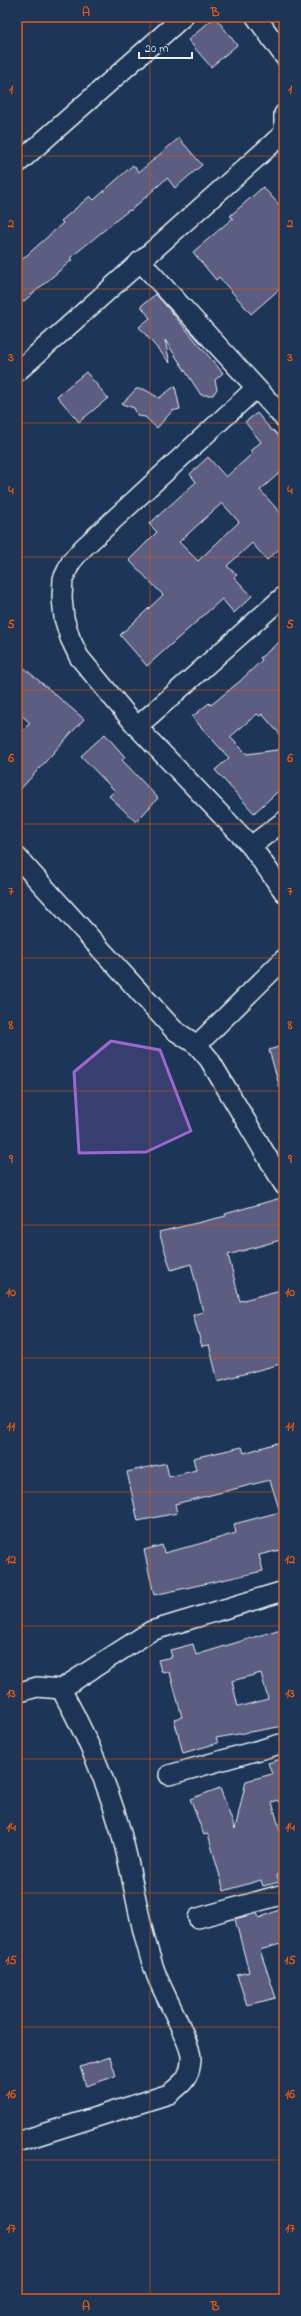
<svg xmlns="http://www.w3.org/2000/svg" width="301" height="2316" font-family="'Indie Flower',sans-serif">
<rect width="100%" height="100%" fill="#1d3557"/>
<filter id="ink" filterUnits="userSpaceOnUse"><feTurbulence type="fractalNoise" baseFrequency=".025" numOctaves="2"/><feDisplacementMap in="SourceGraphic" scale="8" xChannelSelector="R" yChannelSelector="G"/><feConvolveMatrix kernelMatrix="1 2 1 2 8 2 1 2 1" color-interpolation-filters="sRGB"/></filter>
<g filter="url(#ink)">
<g fill="#5b5d81" stroke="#e8f1f8" fill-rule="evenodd">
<polygon points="215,17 237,45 211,67 188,40"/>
<polygon points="179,138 202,165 175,188 167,178 130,211 129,210 70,258 72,260 17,307 17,264 63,223 61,221 90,196 94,200 133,165 139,172"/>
<polygon points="263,187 284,210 284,285 251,314 219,277 216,280 193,252 233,218 230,216"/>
<polygon points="156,294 223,373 215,380 217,389 213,395 201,395 165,340 170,363 139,327 150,318 141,306"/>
<polygon points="86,372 108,398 79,422 57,396"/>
<polygon points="175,386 180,409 172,411 157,428 145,417 138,416 134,408 122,404 136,389 144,389 159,398"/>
<path d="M257,413L272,431L273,430L284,442V469L260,490L284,517V545L267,560L252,543L227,566L237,575L234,577L252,596L234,613L222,599L147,666L120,635L163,595L129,560L157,532L149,524L196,482L190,474L208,457L226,477L253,453L250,451L261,442L245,422ZM222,503L239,522L198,561L179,542Z"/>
<polygon points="284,638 284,739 262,714 260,716 257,714 230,737 247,754 284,749 284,786 254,813 215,770 229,758 192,717 209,703 211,705 239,682 262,660 260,658"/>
<polygon points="17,662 84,719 17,793 17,736 30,723 17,711"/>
<polygon points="105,734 125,757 122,760 158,798 136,822 109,796 115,791 81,756"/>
<polygon points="284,1045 284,1088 280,1088 269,1050"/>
<polygon points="284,1197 284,1239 228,1255 240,1301 284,1289 284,1363 218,1381 209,1345 202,1346 193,1315 203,1312 191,1264 171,1270 159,1232 226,1216 225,1214"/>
<polygon points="284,1441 284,1549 259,1555 263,1571 154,1595 144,1550 162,1545 164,1553 199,1544 236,1533 234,1524 280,1512 270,1480 175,1504 177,1513 138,1521 127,1472 166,1463 169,1477 196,1470 193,1458 242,1447 244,1453"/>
<path d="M284,1628V1726L216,1738L218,1743L183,1753L174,1719L182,1717L170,1673L161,1671L158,1660L172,1657L170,1650L193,1644L196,1655ZM261,1673L268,1699L238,1707L232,1681Z"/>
<polygon points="284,1758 284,1803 280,1803 279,1800 272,1802 284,1845 284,1873 277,1875 279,1882 263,1886 261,1880 224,1891 208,1834 204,1835 190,1799 220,1788 235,1829 246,1781 272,1774 268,1763"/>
<polygon points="284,1908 284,1943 260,1950 276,1998 247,2005 237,1975 249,1972 235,1919 257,1913 259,1918"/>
<polygon points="110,2057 116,2076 86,2086 80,2067"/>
</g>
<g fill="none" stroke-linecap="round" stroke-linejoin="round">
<g stroke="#e8f1f8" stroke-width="22">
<g id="street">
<polyline points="256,17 284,56"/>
<polyline points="284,114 284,136"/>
<polyline points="17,164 183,17"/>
<polyline points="140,261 284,418"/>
<polyline points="17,372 283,134"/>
<polyline points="256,388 82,549 71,562 63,579 62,598 64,618 70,638 79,657 137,727 251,846 284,892"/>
<polyline points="137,727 284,596"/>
<polyline points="251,846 284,821"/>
<polyline points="17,857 174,1030 197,1045"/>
<polyline points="284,959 197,1045 209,1059 284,1185"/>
<polyline points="17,1693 37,1687 61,1689 151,1631 284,1591"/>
<polyline points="169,1775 284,1743"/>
<polyline points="198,1918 284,1894"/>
<path d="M17,2142L169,2094C182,2084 190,2078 191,2060C193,2046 162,1991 156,1974C140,1932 135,1887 124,1844C111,1792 87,1736 61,1689"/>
</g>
</g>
<use href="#street" stroke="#1d3557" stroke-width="19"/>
</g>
</g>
<path fill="#9c67d0" fill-opacity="0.2" stroke="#9c67d0" stroke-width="3" stroke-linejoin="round" d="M111,1041L160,1050L191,1131L146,1152L79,1153L74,1072Z"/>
<path fill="none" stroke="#e8590c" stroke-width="1" stroke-opacity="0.55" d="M150,17V2299M17,156H284M17,289H284M17,423H284M17,557H284M17,690H284M17,824H284M17,958H284M17,1091H284M17,1225H284M17,1358H284M17,1492H284M17,1626H284M17,1759H284M17,1893H284M17,2027H284M17,2160H284"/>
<rect width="301" height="2316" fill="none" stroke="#1d3557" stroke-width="44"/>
<path d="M139 52v6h53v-6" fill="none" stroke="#e8f1f8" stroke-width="2"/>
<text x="145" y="52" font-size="12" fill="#e8f1f8" stroke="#1d3557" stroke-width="3" paint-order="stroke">20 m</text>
<rect x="22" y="22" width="257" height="2272" fill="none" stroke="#e8590c" stroke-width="1.5"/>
<g font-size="13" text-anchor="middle" font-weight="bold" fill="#e8590c">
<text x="86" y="16">A</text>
<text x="215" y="16">B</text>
<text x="11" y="93">1</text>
<text x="290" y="93">1</text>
<text x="11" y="227">2</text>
<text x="290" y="227">2</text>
<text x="11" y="361">3</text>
<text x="290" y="361">3</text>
<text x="11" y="494">4</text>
<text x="290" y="494">4</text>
<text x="11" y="628">5</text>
<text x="290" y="628">5</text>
<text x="11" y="762">6</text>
<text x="290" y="762">6</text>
<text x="11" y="895">7</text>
<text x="290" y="895">7</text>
<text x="11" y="1029">8</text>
<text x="290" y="1029">8</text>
<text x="11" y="1163">9</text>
<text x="290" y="1163">9</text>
<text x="11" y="1296">10</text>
<text x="290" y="1296">10</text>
<text x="11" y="1430">11</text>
<text x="290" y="1430">11</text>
<text x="11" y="1563">12</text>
<text x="290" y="1563">12</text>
<text x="11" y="1697">13</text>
<text x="290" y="1697">13</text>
<text x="11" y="1831">14</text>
<text x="290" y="1831">14</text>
<text x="11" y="1964">15</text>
<text x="290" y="1964">15</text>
<text x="11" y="2098">16</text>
<text x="290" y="2098">16</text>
<text x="11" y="2232">17</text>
<text x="290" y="2232">17</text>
<text x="86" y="2310">A</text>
<text x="215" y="2310">B</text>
</g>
</svg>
